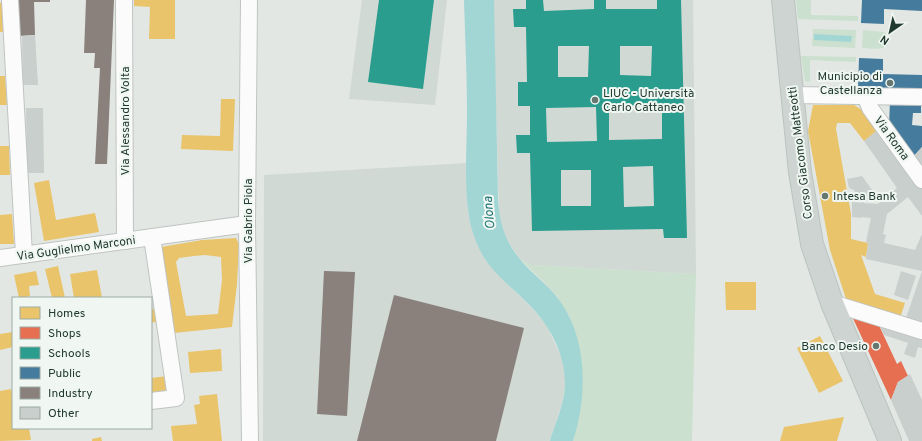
<svg xmlns="http://www.w3.org/2000/svg" width="922" height="441" font-family="Overpass,sans-serif">
<rect width="100%" height="100%" fill="#e2e7e4"/>
<g fill="#d0d9d3">
<polygon points="362,0 447,0 435,105 349,99"/>
<polygon points="493,0 693,0 696,274 531,265 519,258 508,241 502,228 499,216"/>
<polygon points="467,163 468,213 502,279 535,311 547,326 562,359 565,373 565,387 562,403 550,441 263,441 264,175"/>
</g>
<g fill="#cbe0ce">
<polygon points="796,0 811,0 811,15 858,16 858,21 798,19"/>
<polygon points="813,29 856,30 855,48 812,46"/>
<path d="M863,30L884,32L889,36L888,45C881,51 871,48 862,48Z"/>
<polygon points="801,56 856,57 856,62 810,60 810,82 805,81"/>
<polygon points="519,258 531,265 696,274 692,441 573,441 576,429 570,317 557,297 544,282"/>
</g>
<g fill="#a2d6d5">
<path d="M464,0H494L498,199C500,230 508,248 530,270C538,278 548,286 556,296C588,335 588,394 573,441H550C555,423 564,405 565,386C566,359 553,332 536,312C520,294 501,281 487,262C480,252 474,239 471,226C463,191 467,148 467,112C467,75 465,37 464,0Z"/>
<polygon points="814,34 852,36 851,42 814,40"/>
</g>
<g fill="#e9c46a" fill-rule="evenodd">
<polygon points="134,0 175,0 175,39 149,39 150,7 134,6"/>
<polygon points="2,2 3,32 0,32 0,3"/>
<polygon points="0,76 5,76 7,105 0,105"/>
<polygon points="221,99 235,99 233,151 181,149 182,135 220,136"/>
<polygon points="813,105 854,105 867,113 879,129 864,141 850,123 837,123 836,129 851,214 851,239 868,243 866,257 861,255 875,294 905,303 899,321 848,305 830,250 808,131"/>
<polygon points="0,146 9,146 10,175 0,175"/>
<polygon points="49,180 56,220 95,213 99,232 44,241 34,183"/>
<polygon points="12,214 14,244 0,244 0,215"/>
<path d="M236,238L239,244L237,284L232,327L174,333L161,247L202,240ZM205,255L221,257L222,280L218,314L186,316L176,262L179,258L194,256Z"/>
<polygon points="58,266 65,298 52,298 45,269"/>
<polygon points="97,270 102,298 74,298 70,274"/>
<polygon points="36,271 39,285 29,286 30,296 19,298 14,275"/>
<polygon points="725,282 756,282 756,310 726,310"/>
<polygon points="157,308 159,321 151,323 151,309"/>
<polygon points="13,332 13,347 0,350 0,334"/>
<polygon points="820,336 843,381 819,393 797,348"/>
<polygon points="221,349 222,371 190,373 188,352"/>
<polygon points="168,376 169,391 151,393 151,378"/>
<polygon points="11,389 13,401 13,428 29,428 31,440 0,441 0,391"/>
<polygon points="217,394 222,441 173,441 171,426 197,424 194,405 200,404 199,396"/>
<polygon points="844,417 837,441 780,441 784,427"/>
<polygon points="101,437 102,441 92,441 92,439"/>
</g>
<polygon fill="#e76f51" points="850,312 876,319 897,364 901,361 908,376 898,382 891,400"/>
<g fill="#2a9d8f" fill-rule="evenodd">
<polygon points="379,0 434,0 423,89 368,82"/>
<path d="M526,0H543L544,11L594,9V0H606V9H657V0H681L687,238H664L663,229L532,231L530,153H517L516,135H530V106H518V82H527L526,27H514L513,9H526ZM558,46H589L588,77H558ZM620,46H652L651,76L620,75ZM662,105V139L609,140V106ZM596,107L597,141L547,142L546,108ZM653,166L654,206L624,207L623,167ZM561,170H591V206H561Z"/>
</g>
<g fill="#457b9d">
<polygon points="862,0 922,0 922,11 884,9 884,24 861,23"/>
<polygon points="859,58 883,59 883,74 922,75 922,93 858,91"/>
<polygon points="890,100 921,101 921,113 913,113 912,125 922,126 922,147 912,158 889,127"/>
</g>
<g fill="#8a817c">
<polygon points="17,0 50,0 50,2 34,2 35,35 18,36"/>
<polygon points="86,0 114,0 107,164 95,164 100,68 94,68 95,53 84,53"/>
<polygon points="324,271 355,272 347,416 317,414"/>
<polygon points="394,295 524,328 496,441 357,441"/>
</g>
<g fill="#c9cfcc">
<polygon points="35,35 38,85 23,85 22,36"/>
<polygon points="26,108 43,108 44,173 27,173"/>
<polygon points="879,129 922,188 922,216 908,197 887,214 883,234 886,235 884,243 915,250 922,234 922,326 905,321 922,271 866,259 868,243 866,242 871,218 861,217 861,218 852,217 852,202 862,203 854,190 849,188 847,179 862,176 875,194 863,203 878,204 897,188 864,141"/>
<polygon points="922,147 922,171 912,158"/>
<polygon points="901,271 916,276 908,300 894,295"/>
<polygon points="876,319 922,333 922,348 918,347 915,358 904,354 908,343 884,335"/>
<polygon points="910,374 922,400 922,441 909,441 891,400 898,382"/>
</g>
<g fill="none" stroke-linecap="round" stroke-linejoin="round">
<g stroke="#bfc4c1" stroke-width="18">
<g id="minor">
<polyline points="10,0 24,255"/>
<polyline points="124,0 125,241"/>
<polyline points="249,0 247,224 250,441"/>
<polyline points="793,95 922,97"/>
<polyline points="865,95 870,108 922,180"/>
<polyline points="0,258 247,224"/>
<polyline points="832,303 922,331"/>
<polyline points="151,401 176,398 152,237"/>
</g>
</g>
<g stroke="#bcc4c0" stroke-width="24">
<polyline id="primary" points="783,0 800,172 812,244 832,303 890,441"/>
</g>
<use href="#minor" stroke="#fbfbfb" stroke-width="16"/>
<use href="#primary" stroke="#cdd4d1" stroke-width="22"/>
</g>
<g fill="#65776e" stroke="#f0f7f2" stroke-width="1.5">
<circle cx="890" cy="83" r="4"/>
<circle cx="595" cy="100" r="4"/>
<circle cx="825" cy="196" r="4"/>
<circle cx="876" cy="346" r="4"/>
</g>
<g text-anchor="middle" stroke-width="4" stroke-linejoin="round" paint-order="stroke">
<g font-size="12" fill="#213a2f" stroke="#f0f7f2" text-anchor="end">
<text x="882" y="80">Municipio di<tspan x="882" dy="14">Castellanza</tspan></text>
<text x="603" y="97" text-anchor="start">LIUC - Università<tspan x="603" dy="14">Carlo Cattaneo</tspan></text>
<text x="833" y="200" text-anchor="start">Intesa Bank</text>
<text x="868" y="350">Banco Desio</text>
</g>
<g font-size="12" fill="#213a2f" stroke="#f0f7f2">
<text transform="translate(125 121) rotate(-90)" y="4">Via Alessandro Volta</text>
<text transform="translate(892 138) rotate(54)" y="4">Via Roma</text>
<text transform="translate(800 153) rotate(-97)" y="4">Corso Giacomo Matteotti</text>
<text transform="translate(248 221) rotate(-90)" y="4">Via Gabrio Piola</text>
<text transform="translate(76 248) rotate(-8)" y="4">Via Guglielmo Marconi</text>
</g>
<g font-size="13" font-style="italic" fill="#1c7474" stroke="#f0f7f2">
<text transform="translate(488 213) rotate(-95)" y="5">Olona</text>
</g>
</g>
<rect x="12" y="297" width="140" height="132" fill="#f0f7f2" stroke="#9daba4"/>
<rect x="20" y="307" width="20" height="12" fill="#e9c46a" stroke="#9daba4"/>
<text x="48" y="317" font-size="12" fill="#213a2f">Homes</text>
<rect x="20" y="327" width="20" height="12" fill="#e76f51" stroke="#9daba4"/>
<text x="48" y="337" font-size="12" fill="#213a2f">Shops</text>
<rect x="20" y="347" width="20" height="12" fill="#2a9d8f" stroke="#9daba4"/>
<text x="48" y="357" font-size="12" fill="#213a2f">Schools</text>
<rect x="20" y="367" width="20" height="12" fill="#457b9d" stroke="#9daba4"/>
<text x="48" y="377" font-size="12" fill="#213a2f">Public</text>
<rect x="20" y="387" width="20" height="12" fill="#8a817c" stroke="#9daba4"/>
<text x="48" y="397" font-size="12" fill="#213a2f">Industry</text>
<rect x="20" y="407" width="20" height="12" fill="#c9cfcc" stroke="#9daba4"/>
<text x="48" y="417" font-size="12" fill="#213a2f">Other</text>
<g transform="translate(890 32) rotate(214)" stroke="#f0f7f2" stroke-width="3" paint-order="stroke">
<path d="M0-3L7 15L0 10L-7 15Z" fill="#213a2f"/>
<text y="-6" font-size="11" font-weight="bold" text-anchor="middle" fill="#213a2f">N</text>
</g>
</svg>
